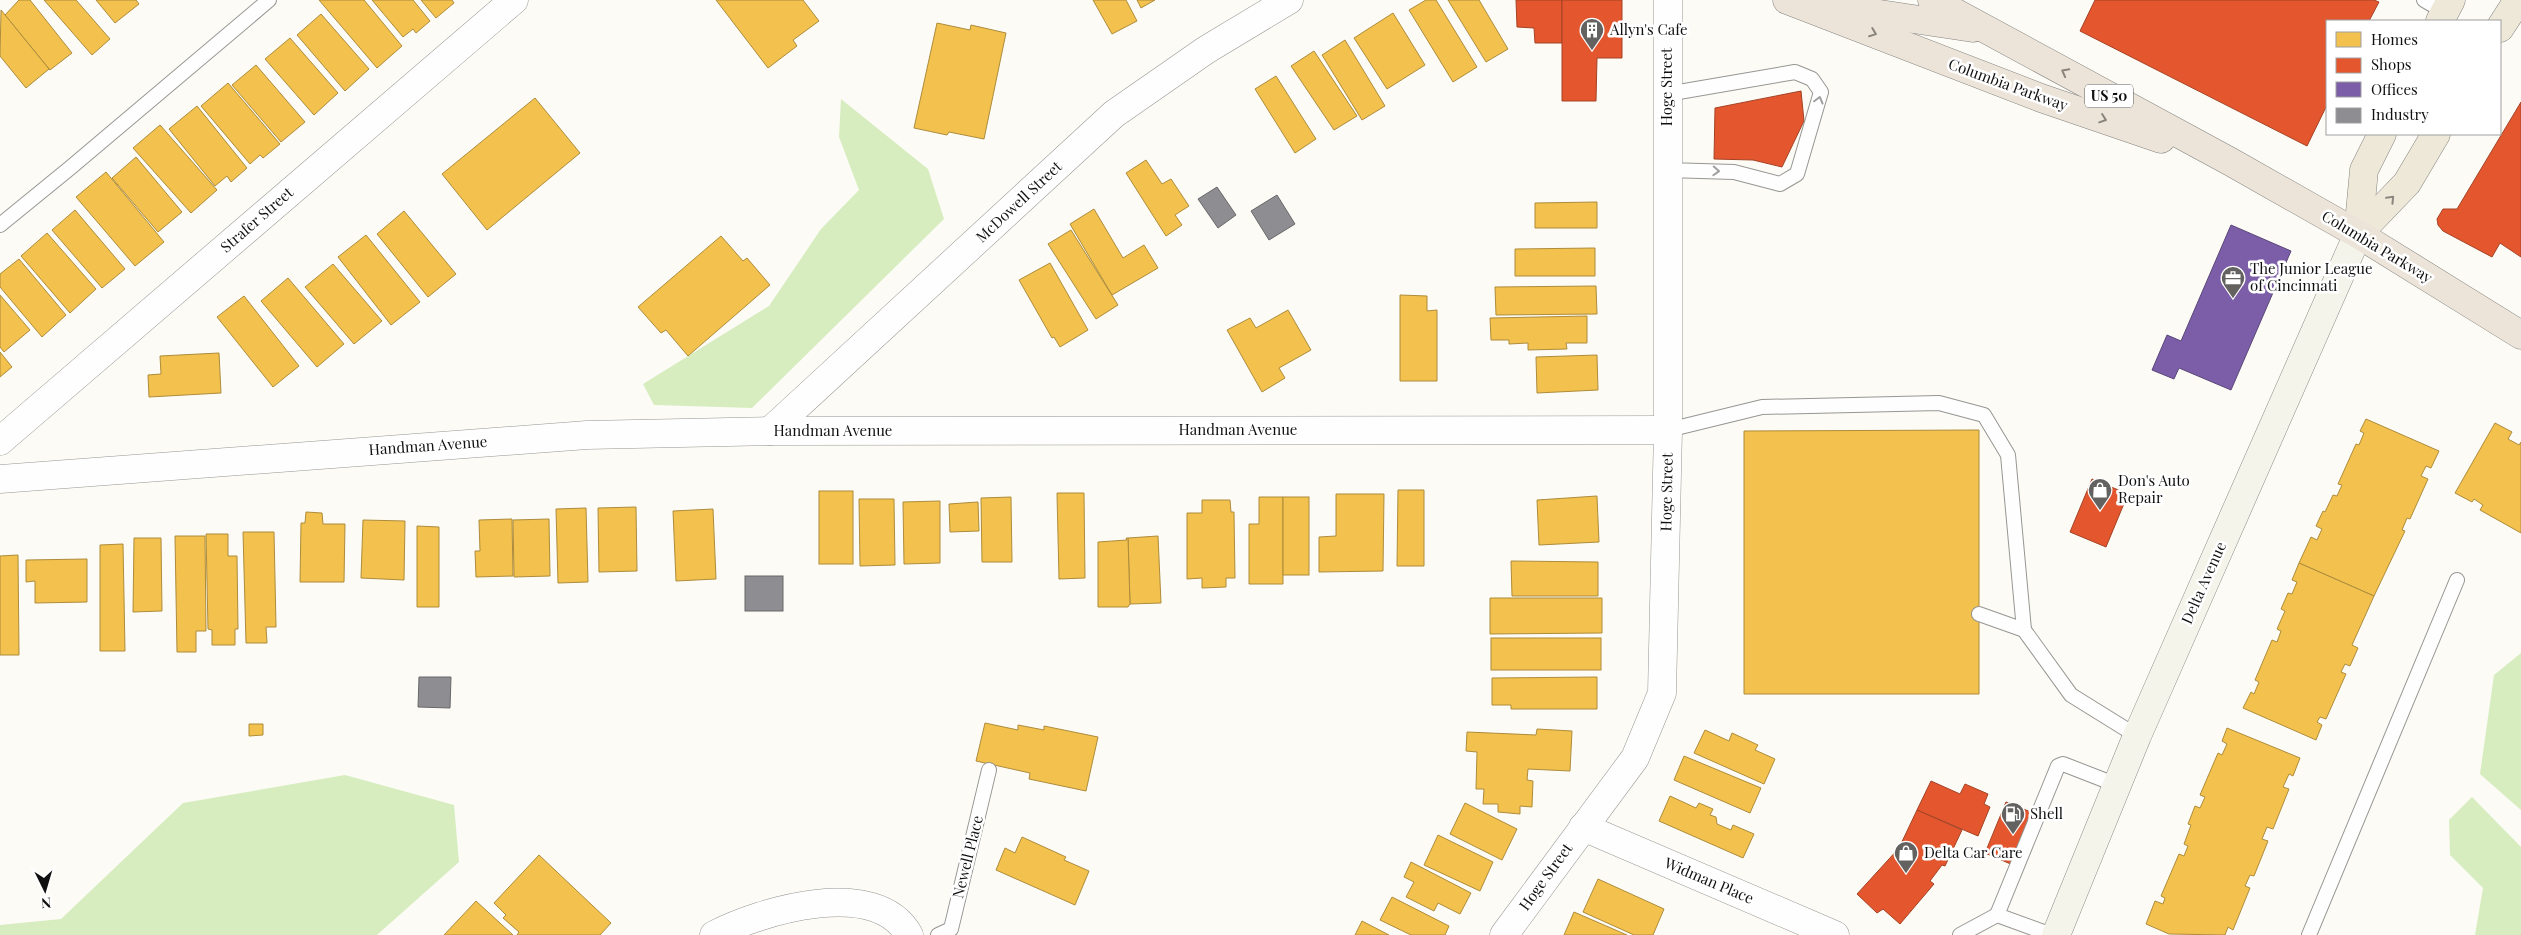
<svg xmlns="http://www.w3.org/2000/svg" width="2521" height="935" font-family="'Playfair Display',serif">
<rect width="100%" height="100%" fill="#fcfbf5"/>
<g fill="#d7edc0">
<polygon points="841,99 928,169 944,219 752,408 654,405 643,384 769,306 821,229 859,190 839,137"/>
<polygon points="2521,653 2521,810 2480,774 2494,675"/>
<polygon points="345,775 454,805 459,862 377,935 0,935 0,925 61,919 183,803"/>
<polygon points="2472,797 2521,847 2521,935 2475,935 2483,888 2450,855 2449,820"/>
</g>
<g fill="#f2c14e" stroke="#ae8c3b">
<polygon points="19,0 30,0 72,53 50,70 5,15"/>
<polygon points="44,0 76,0 110,39 92,55"/>
<polygon points="96,0 136,0 139,4 115,23"/>
<polygon points="319,0 364,0 402,46 377,68"/>
<polygon points="372,0 413,0 430,21 416,33 413,29 403,37"/>
<polygon points="421,0 452,0 454,3 436,18"/>
<polygon points="716,0 803,0 819,21 793,40 797,46 768,68"/>
<polygon points="1093,0 1126,0 1137,21 1112,34"/>
<polygon points="1137,0 1155,0 1141,8"/>
<polygon points="1426,0 1436,0 1477,67 1453,82 1409,10"/>
<polygon points="1448,0 1479,0 1508,49 1486,62"/>
<polygon points="1,10 49,69 26,88 0,56"/>
<polygon points="1393,13 1425,65 1387,89 1354,38"/>
<polygon points="321,14 369,69 345,91 297,35"/>
<polygon points="937,23 970,30 971,25 1006,33 984,139 949,132 947,135 914,128"/>
<polygon points="290,38 338,93 314,115 265,59"/>
<polygon points="1345,40 1385,106 1362,120 1322,55"/>
<polygon points="1314,51 1357,116 1334,130 1291,66"/>
<polygon points="256,65 305,122 281,142 232,85"/>
<polygon points="1276,76 1316,139 1295,153 1255,89"/>
<polygon points="228,83 280,144 263,158 260,155 250,164 201,106"/>
<polygon points="535,98 580,153 487,230 442,174"/>
<polygon points="197,106 247,168 231,182 227,176 215,186 169,129"/>
<polygon points="160,125 217,190 191,213 133,148"/>
<polygon points="136,157 182,212 158,232 112,178"/>
<polygon points="1146,160 1162,184 1171,179 1189,206 1175,215 1182,225 1166,236 1126,173"/>
<polygon points="106,172 164,242 135,266 76,197"/>
<polygon points="1597,202 1597,228 1535,228 1535,203"/>
<polygon points="1094,209 1123,258 1144,245 1158,268 1112,295 1070,224"/>
<polygon points="75,210 125,269 102,288 52,230"/>
<polygon points="404,211 456,274 428,297 377,234"/>
<polygon points="1071,230 1118,305 1096,319 1048,244"/>
<polygon points="47,233 96,289 70,313 21,256"/>
<polygon points="366,235 420,302 391,325 338,257"/>
<polygon points="721,236 743,261 747,258 770,285 688,356 666,330 661,333 638,307"/>
<polygon points="1595,248 1595,276 1515,276 1515,249"/>
<polygon points="19,259 66,315 42,337 0,287 0,274"/>
<polygon points="1050,263 1088,330 1060,347 1054,337 1052,338 1019,280"/>
<polygon points="333,264 382,321 354,344 305,287"/>
<polygon points="288,278 344,344 317,367 261,301"/>
<polygon points="1596,286 1597,314 1496,315 1495,287"/>
<polygon points="0,295 30,330 4,352 0,347"/>
<polygon points="1400,295 1427,296 1427,311 1437,310 1437,381 1400,381"/>
<polygon points="244,296 299,366 273,387 217,317"/>
<polygon points="1288,310 1311,350 1279,368 1285,378 1262,392 1227,330 1250,318 1256,328"/>
<polygon points="1587,316 1587,343 1566,343 1567,349 1528,350 1528,343 1509,344 1509,340 1491,340 1490,318"/>
<polygon points="0,352 12,367 0,377"/>
<polygon points="219,353 221,393 149,397 148,375 161,374 160,356"/>
<polygon points="1597,355 1598,390 1537,393 1536,357"/>
<polygon points="2366,419 2439,451 2431,468 2426,466 2421,476 2428,479 2410,519 2407,518 2402,530 2405,531 2374,596 2299,563 2311,537 2317,540 2322,529 2316,526 2323,511 2325,512 2333,495 2337,496 2342,485 2338,484 2356,444 2359,445 2364,433 2360,431"/>
<polygon points="2495,423 2512,432 2508,439 2519,445 2521,442 2521,533 2480,510 2483,505 2474,499 2472,502 2455,493"/>
<polygon points="1979,430 1979,694 1744,694 1744,431"/>
<polygon points="1398,490 1424,490 1424,566 1397,566"/>
<rect x="819" y="491" width="34" height="73"/>
<polygon points="1057,493 1084,493 1085,578 1059,579"/>
<polygon points="1336,494 1384,494 1383,571 1319,572 1319,537 1336,536"/>
<polygon points="1597,496 1599,542 1539,545 1537,500"/>
<polygon points="1011,497 1012,562 982,562 981,498"/>
<polygon points="1259,497 1283,497 1283,584 1249,584 1249,524 1259,524"/>
<rect x="1283" y="497" width="26" height="78"/>
<polygon points="859,499 894,499 895,565 860,566"/>
<polygon points="1202,500 1230,500 1231,512 1234,512 1235,578 1226,578 1226,587 1202,588 1202,578 1187,579 1187,513 1202,513"/>
<polygon points="940,501 940,563 904,564 903,502"/>
<polygon points="978,502 979,531 950,532 949,504"/>
<polygon points="636,507 637,571 599,572 598,508"/>
<polygon points="586,508 588,582 558,583 556,509"/>
<polygon points="713,509 716,579 676,581 673,511"/>
<polygon points="306,512 322,513 323,524 345,524 344,582 300,582 301,523 305,523"/>
<polygon points="512,519 513,576 476,577 475,551 480,551 479,520"/>
<polygon points="549,519 550,576 514,577 513,520"/>
<polygon points="363,520 405,521 404,580 361,578"/>
<polygon points="417,526 439,527 439,607 417,607"/>
<polygon points="243,532 274,532 276,627 266,627 267,643 246,643"/>
<polygon points="206,534 228,534 228,556 237,556 238,629 235,629 235,645 212,645 212,630 208,629"/>
<polygon points="175,536 205,536 206,631 196,631 196,652 177,652"/>
<polygon points="1158,536 1161,603 1130,604 1128,538"/>
<polygon points="134,538 161,538 162,611 133,612"/>
<polygon points="1126,538 1128,538 1130,604 1128,607 1098,607 1098,542 1127,540"/>
<polygon points="123,544 125,651 100,651 100,545"/>
<polygon points="18,555 19,655 0,655 0,556"/>
<polygon points="87,559 87,602 35,603 35,581 26,582 26,560"/>
<polygon points="1511,561 1598,562 1598,596 1512,596"/>
<polygon points="2299,563 2374,596 2352,645 2358,648 2350,666 2345,664 2341,672 2346,674 2326,719 2320,717 2317,722 2322,725 2316,740 2243,708 2251,692 2254,694 2259,682 2255,680 2272,640 2277,642 2281,631 2277,629 2285,611 2281,609 2288,593 2292,594 2297,582 2292,580"/>
<polygon points="1490,598 1602,598 1602,633 1490,634"/>
<rect x="1491" y="638" width="110" height="32"/>
<polygon points="1597,677 1597,709 1511,709 1511,705 1492,705 1492,678"/>
<polygon points="985,723 1018,730 1018,725 1044,730 1044,726 1098,737 1086,791 1029,779 1030,773 976,761"/>
<polygon points="249,724 263,724 263,735 249,736"/>
<polygon points="2227,728 2300,758 2293,776 2289,774 2283,787 2289,789 2273,829 2267,827 2262,839 2268,841 2254,876 2250,875 2245,886 2250,888 2233,930 2228,927 2225,935 2169,934 2146,924 2155,901 2163,904 2165,898 2161,896 2179,854 2184,856 2188,846 2184,844 2191,825 2188,824 2195,806 2200,808 2205,797 2200,795 2218,753 2222,755 2227,744 2222,741"/>
<polygon points="1537,729 1572,731 1570,771 1528,769 1527,780 1533,781 1532,807 1520,806 1520,814 1498,812 1498,804 1483,804 1484,789 1476,789 1477,752 1466,751 1467,732 1536,735"/>
<polygon points="1705,730 1729,741 1732,733 1758,745 1755,750 1775,759 1764,784 1694,753"/>
<polygon points="1684,756 1761,788 1750,813 1674,780"/>
<polygon points="1670,796 1696,808 1699,803 1713,809 1710,815 1716,817 1717,824 1731,830 1733,825 1754,834 1743,858 1659,821"/>
<polygon points="1465,803 1517,829 1502,860 1450,834"/>
<polygon points="1438,835 1493,862 1480,891 1424,865"/>
<polygon points="1022,837 1066,857 1064,860 1089,871 1075,905 996,870 1005,848 1015,853"/>
<polygon points="539,855 611,923 600,935 517,935 519,932 503,918 506,915 494,903"/>
<polygon points="1411,862 1471,893 1460,914 1438,903 1434,911 1406,897 1414,882 1404,877"/>
<polygon points="1598,879 1664,909 1653,935 1634,935 1583,912"/>
<polygon points="1392,897 1449,926 1445,935 1411,935 1380,920"/>
<polygon points="476,901 513,935 444,935"/>
<polygon points="1574,912 1627,935 1564,935"/>
<polygon points="1362,921 1389,935 1355,935"/>
</g>
<g fill="#e4572e" stroke="#a44225">
<polygon points="1516,0 1562,0 1562,43 1535,43 1534,28 1517,27"/>
<polygon points="1562,0 1622,0 1622,58 1597,58 1596,101 1562,101"/>
<polygon points="2095,0 2374,0 2379,2 2369,21 2327,21 2327,105 2307,146 2080,31"/>
<polygon points="1801,91 1804,121 1782,167 1753,160 1714,159 1715,108"/>
<polygon points="2521,102 2521,257 2500,243 2492,257 2443,231 2438,225 2437,219 2443,209 2457,209"/>
<polygon points="2092,479 2128,494 2106,547 2070,532"/>
<polygon points="1931,781 1960,794 1965,784 1988,794 1984,804 1990,807 1978,836 1917,810"/>
<polygon points="2006,802 2041,816 2020,868 1985,853"/>
<polygon points="1917,810 1962,830 1945,866 1942,865 1930,881 1934,884 1900,924 1883,909 1877,913 1857,894 1899,848"/>
</g>
<polygon fill="#7b5ea7" stroke="#5b477a" points="2231,225 2291,251 2231,390 2179,368 2174,379 2152,370 2167,335 2181,341"/>
<g fill="#8d8d92" stroke="#68686b">
<polygon points="1217,187 1236,215 1218,228 1198,199"/>
<polygon points="1277,195 1295,224 1269,240 1251,211"/>
<rect x="745" y="576" width="38" height="35"/>
<polygon points="419,677 451,677 450,708 418,707"/>
</g>
<g fill="none" stroke-linecap="round" stroke-linejoin="round">
<g stroke="#969693" stroke-width="16">
<g id="service">
<polyline points="2424,0 2445,12"/>
<polyline points="1667,94 1795,72 1812,79 1821,92 1797,174 1780,184 1734,172 1667,170"/>
<polyline points="0,225 70,168 269,0"/>
<polyline points="1668,430 1762,407 1939,403 1984,415 2008,455 2024,630"/>
<polyline points="1979,614 2024,630 2071,695 2137,736"/>
<polyline points="938,935 951,929 989,770"/>
<polyline points="1960,935 1997,915"/>
<polyline points="2052,935 1997,915 2058,766 2063,764 2117,785"/>
<polyline points="2309,935 2457,580"/>
</g>
</g>
<g stroke="#969693" stroke-width="29">
<g id="minor">
<polyline points="770,431 1114,114 1206,50 1289,0"/>
<polyline points="0,441 514,0"/>
<polyline points="0,479 587,435 770,431 1668,430"/>
<polyline points="1583,827 1835,935"/>
<path d="M714,935C760,911 876,876 909,935"/>
<polyline points="1504,935 1635,758 1662,693 1668,430 1668,0"/>
</g>
</g>
<g stroke="#8d8c8a" stroke-width="29">
<polyline id="secondary" points="2056,935 2137,736 2358,234"/>
</g>
<g stroke="#848380" stroke-width="29">
<g id="primary">
<polyline points="2440,21 2451,0"/>
<polyline points="2500,28 2518,0"/>
<polyline points="2358,234 2407,183 2436,134"/>
<polyline points="2358,234 2364,170 2382,134"/>
</g>
</g>
<g stroke="#848380" stroke-width="29">
<g id="trunk">
<polyline points="1787,0 2041,98 2161,139"/>
<polyline points="1932,0 2231,162 2358,234 2521,335"/>
<polyline points="1838,5 1846,9 1973,28"/>
</g>
</g>
<use href="#service" stroke="#fffefe" stroke-width="14"/>
<use href="#minor" stroke="#fffefe" stroke-width="28"/>
<use href="#secondary" stroke="#f5f4eb" stroke-width="28"/>
<use href="#primary" stroke="#eee8d9" stroke-width="28"/>
<use href="#trunk" stroke="#ece4d8" stroke-width="28"/>
</g>
<defs><path id="oneway-chevron" d="M-2-3.5L2.5 0L-2 3.5" fill="none" stroke-width="1.6" stroke-linecap="round" stroke-linejoin="round" transform="scale(1.25)"/></defs>
<g stroke="#89857e">
<use href="#oneway-chevron" transform="translate(1873 33) rotate(21)"/>
<use href="#oneway-chevron" transform="translate(2065 72) rotate(-152)"/>
<use href="#oneway-chevron" transform="translate(2103 119) rotate(19)"/>
</g>
<g stroke="#9f9f9f">
<use href="#oneway-chevron" transform="translate(1819 100) rotate(-75)"/>
<use href="#oneway-chevron" transform="translate(1716 171) rotate(3)"/>
</g>
<use stroke="#8a877f" href="#oneway-chevron" transform="translate(2391 199) rotate(-46)"/>
<defs>
<g id="building-pin" transform="scale(1.25)"><path d="M0 17L-7.5 6A9.5 9.5 0 1 1 7.5 6Z" fill="#636260" stroke="#fff"/><path d="M-4-6H4V6H1V3H-1V6H-4ZM-2.5-4.3h1.7v1.8h-1.7ZM.8-4.3h1.7v1.8H.8ZM-2.5-1h1.7V.8h-1.7ZM.8-1h1.7V.8H.8Z" fill="#fff"/></g>
<g id="office-pin" transform="scale(1.25)"><path d="M0 17L-7.5 6A9.5 9.5 0 1 1 7.5 6Z" fill="#636260" stroke="#fff"/><path d="M-6-3h4V-5.5h4V-3h4V5H-6ZM-1-4.5V-3h2v-1.5ZM-6 0V1H6V0Z" fill="#fff"/></g>
<g id="shop-pin" transform="scale(1.25)"><path d="M0 17L-7.5 6A9.5 9.5 0 1 1 7.5 6Z" fill="#636260" stroke="#fff"/><path d="M-5-2.5h2.3a2.7 3.5 0 0 1 5.4 0H5L5.5 6h-11ZM-1.5-2.5h3a1.5 2.3 0 0 0-3 0Z" fill="#fff"/></g>
<g id="fuel-pin" transform="scale(1.25)"><path d="M0 17L-7.5 6A9.5 9.5 0 1 1 7.5 6Z" fill="#636260" stroke="#fff"/><path d="M-5.5-6h7V0h2V4h1.3V-2.5L3-4.5l.8-.8L6-3V5H2.5V1h-1V6h-7ZM-4.2-4.7v3.2H.2V-4.7Z" fill="#fff"/></g>
</defs>
<g fill-rule="evenodd">
<use href="#building-pin" x="1592" y="30"/>
<use href="#office-pin" x="2233" y="278"/>
<use href="#shop-pin" x="2100" y="490"/>
<use href="#fuel-pin" x="2013" y="814"/>
<use href="#shop-pin" x="1906" y="853"/>
</g>
<g text-anchor="middle" stroke-width="5" stroke-linejoin="round" paint-order="stroke">
<rect fill="#fff" stroke="#585858" stroke-width="1" x="2085" y="84.5" width="48" height="23" rx="4"/>
<g font-size="14" font-weight="bold" fill="#101010">
<text x="2109" y="101">US 50</text>
</g>
<g font-size="15" fill="#101010" stroke="#fff" text-anchor="start">
<text x="1610" y="35">Allyn's Cafe</text>
<text x="2250" y="274">The Junior League<tspan x="2250" dy="17">of Cincinnati</tspan></text>
<text x="2118" y="486">Don's Auto<tspan x="2118" dy="17">Repair</tspan></text>
<text x="2030" y="819">Shell</text>
<text x="1924" y="858">Delta Car Care</text>
</g>
<g font-size="15" fill="#101010" stroke="#fff">
<text transform="translate(2008 85) rotate(20)" y="5">Columbia Parkway</text>
<text transform="translate(1667 87) rotate(-90)" y="5">Hoge Street</text>
<text transform="translate(1019 202) rotate(-43)" y="5">McDowell Street</text>
<text transform="translate(257 220) rotate(-41)" y="5">Strafer Street</text>
<text transform="translate(2377 247) rotate(31)" y="5">Columbia Parkway</text>
<text x="1238" y="435">Handman Avenue</text>
<text x="833" y="436">Handman Avenue</text>
<text transform="translate(428 446) rotate(-4)" y="5">Handman Avenue</text>
<text transform="translate(1667 492) rotate(-89)" y="5">Hoge Street</text>
<text transform="translate(2204 583) rotate(-66)" y="5">Delta Avenue</text>
<text transform="translate(968 857) rotate(-76)" y="5">Newell Place</text>
<text transform="translate(1546 877) rotate(-54)" y="5">Hoge Street</text>
<text transform="translate(1709 881) rotate(23)" y="5">Widman Place</text>
</g>
</g>
<rect x="2326" y="20" width="175" height="115" fill="#ffffff" stroke="#9f9f9f"/>
<rect x="2336" y="32" width="25" height="15" fill="#f2c14e" stroke="#9f9f9f"/>
<text x="2371" y="45" font-size="15" fill="#101010">Homes</text>
<rect x="2336" y="58" width="25" height="15" fill="#e4572e" stroke="#9f9f9f"/>
<text x="2371" y="70" font-size="15" fill="#101010">Shops</text>
<rect x="2336" y="82" width="25" height="15" fill="#7b5ea7" stroke="#9f9f9f"/>
<text x="2371" y="95" font-size="15" fill="#101010">Offices</text>
<rect x="2336" y="108" width="25" height="15" fill="#8d8d92" stroke="#9f9f9f"/>
<text x="2371" y="120" font-size="15" fill="#101010">Industry</text>
<g transform="translate(45 890) rotate(175)" stroke="#ffffff" stroke-width="4" paint-order="stroke">
<path d="M0-4L9 19L0 12L-9 19Z" fill="#101010"/>
<text y="-8" font-size="14" font-weight="bold" text-anchor="middle" fill="#101010">N</text>
</g>
</svg>
